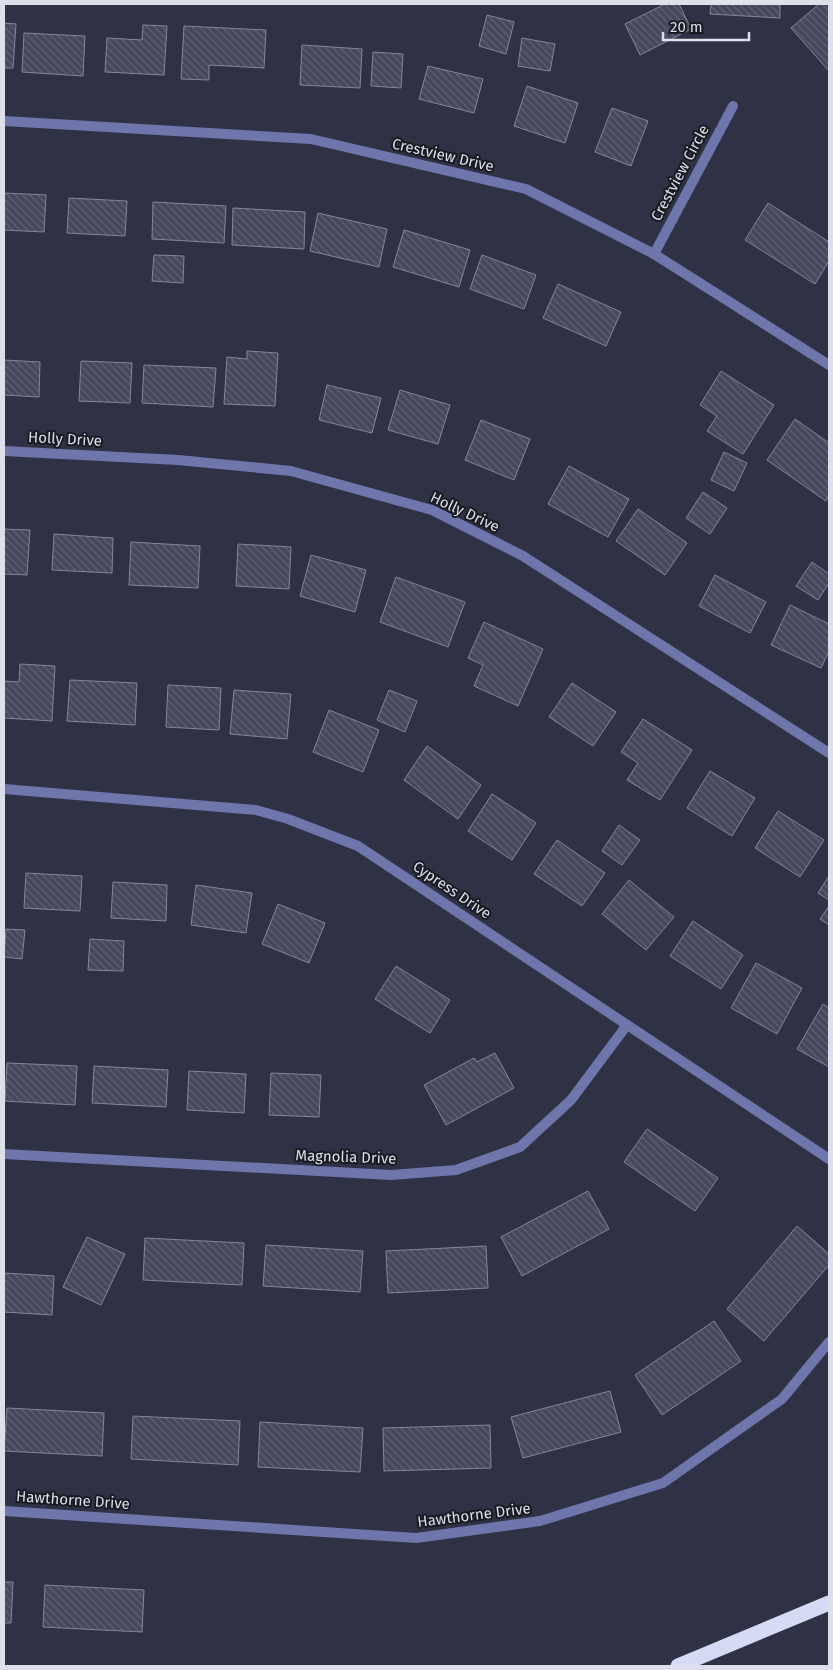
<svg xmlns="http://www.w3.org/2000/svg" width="833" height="1670" font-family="'Fira Sans',sans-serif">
<defs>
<pattern id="building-back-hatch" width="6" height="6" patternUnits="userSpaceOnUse" patternTransform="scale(1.25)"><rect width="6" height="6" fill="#45485b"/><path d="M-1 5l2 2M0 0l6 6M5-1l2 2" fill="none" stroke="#5f6273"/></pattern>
</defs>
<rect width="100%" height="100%" fill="#2f3245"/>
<g fill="url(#building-back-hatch)" stroke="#83879d">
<polygon points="665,4 679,4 691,29 640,55 625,24"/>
<polygon points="711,4 780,4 780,18 710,14"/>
<polygon points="819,4 829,4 829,71 791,28"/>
<polygon points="487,15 514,22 506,54 479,46"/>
<polygon points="4,23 16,24 13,68 4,68"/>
<polygon points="143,25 167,26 164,75 105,72 107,38 142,40"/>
<polygon points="184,26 266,30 264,68 209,65 209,80 181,79"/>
<polygon points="24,33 85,36 83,76 22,72"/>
<polygon points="522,38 555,44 550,71 518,66"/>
<polygon points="302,45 362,49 360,88 300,85"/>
<polygon points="373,52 403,54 401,88 371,86"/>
<polygon points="428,66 483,79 474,113 419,99"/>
<polygon points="527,86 578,103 565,143 514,126"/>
<polygon points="612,108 648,121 631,166 595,152"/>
<polygon points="4,193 46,195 44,232 4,230"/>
<polygon points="69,198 127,201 125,236 67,233"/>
<polygon points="153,202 226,206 224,243 152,239"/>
<polygon points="768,203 829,242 829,261 815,284 745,240"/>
<polygon points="233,208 305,212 304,249 232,245"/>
<polygon points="318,213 387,229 379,267 310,251"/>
<polygon points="404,230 470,250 459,287 393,267"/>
<polygon points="154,255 184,256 183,283 152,281"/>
<polygon points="482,255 536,275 524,309 470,289"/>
<polygon points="558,284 621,312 606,346 543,318"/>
<polygon points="247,351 278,353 275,406 224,404 227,357 247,359"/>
<polygon points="4,360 40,362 39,397 4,395"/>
<polygon points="81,361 132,363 130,403 79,401"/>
<polygon points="144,365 216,368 213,407 142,403"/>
<polygon points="721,371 774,405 743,454 707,431 717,416 700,405"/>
<polygon points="327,385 381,398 372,433 319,420"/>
<polygon points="400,390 450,405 438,444 388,430"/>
<polygon points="795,419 829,443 829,495 826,501 767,460"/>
<polygon points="481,420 530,439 514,480 465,460"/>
<polygon points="724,452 747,463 734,491 711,480"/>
<polygon points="569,466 629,499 608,537 548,504"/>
<polygon points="703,492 727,508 710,534 686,518"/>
<polygon points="638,509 687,543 665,575 616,541"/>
<polygon points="4,529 30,530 27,575 4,574"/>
<polygon points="54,534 113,538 112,573 52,570"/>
<polygon points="131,542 200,546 198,588 129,585"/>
<polygon points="238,544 291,547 289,589 236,586"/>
<polygon points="311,555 366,570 355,612 300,596"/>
<polygon points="812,562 829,574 829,583 818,600 796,586"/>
<polygon points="715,575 766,602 750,633 699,606"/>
<polygon points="396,577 465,602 448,647 380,622"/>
<polygon points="790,605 829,624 829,651 821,668 771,645"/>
<polygon points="484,622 543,649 518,706 474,686 483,665 468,658"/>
<polygon points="20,664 55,666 52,721 4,718 4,681 19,682"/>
<polygon points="70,680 137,683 135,725 67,721"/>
<polygon points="572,683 616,712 593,746 549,717"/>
<polygon points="168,685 221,688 219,730 166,727"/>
<polygon points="234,690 291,694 287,739 230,734"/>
<polygon points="389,690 417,701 405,732 377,720"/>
<polygon points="329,710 379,730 363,772 313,752"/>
<polygon points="643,719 692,750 660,800 627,780 638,763 621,752"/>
<polygon points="427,746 481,785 458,819 404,780"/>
<polygon points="710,771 755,798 732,836 687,808"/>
<polygon points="492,794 536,823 512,860 468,831"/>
<polygon points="778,811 824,840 800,877 755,848"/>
<polygon points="619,825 640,840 622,865 602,851"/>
<polygon points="557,840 605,873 582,906 534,874"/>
<polygon points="26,873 82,876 80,911 24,908"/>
<polygon points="829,876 829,900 818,893"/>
<polygon points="629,880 674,917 646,950 602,914"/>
<polygon points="113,882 167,885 166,921 111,918"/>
<polygon points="196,885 252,893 246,933 191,925"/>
<polygon points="278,904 325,923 309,963 262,944"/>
<polygon points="829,906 829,925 820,919"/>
<polygon points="693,921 743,955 721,989 670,956"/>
<polygon points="6,929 25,930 22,959 4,957"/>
<polygon points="90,939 124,941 123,971 88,970"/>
<polygon points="756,963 802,988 777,1034 731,1008"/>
<polygon points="396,966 450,1000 430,1033 375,999"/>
<polygon points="823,1004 829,1008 829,1067 797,1049"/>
<polygon points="495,1053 514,1088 446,1125 424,1085 474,1058 477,1062"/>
<polygon points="7,1063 77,1066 75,1105 5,1101"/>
<polygon points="94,1066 168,1070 166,1107 92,1103"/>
<polygon points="189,1071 246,1074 244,1113 187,1110"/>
<polygon points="271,1073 321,1075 319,1117 269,1115"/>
<polygon points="647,1129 718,1178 695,1211 624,1162"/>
<polygon points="588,1191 609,1229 522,1276 501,1237"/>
<polygon points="797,1226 829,1254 829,1265 764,1341 727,1309"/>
<polygon points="87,1237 125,1254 101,1305 63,1287"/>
<polygon points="145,1238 244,1243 242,1285 143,1280"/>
<polygon points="266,1245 363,1251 360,1292 263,1286"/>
<polygon points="486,1246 488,1288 388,1293 386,1251"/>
<polygon points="4,1273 54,1276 52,1315 4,1312"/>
<polygon points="714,1321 741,1361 662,1415 635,1375"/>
<polygon points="610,1391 621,1432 523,1458 511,1417"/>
<polygon points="7,1408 104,1413 102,1456 4,1451"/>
<polygon points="133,1416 240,1421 238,1465 131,1459"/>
<polygon points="260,1422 363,1428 360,1472 258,1467"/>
<polygon points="490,1425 491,1468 384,1471 383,1428"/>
<polygon points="4,1582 13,1582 11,1623 4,1623"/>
<polygon points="45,1585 144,1590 142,1632 43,1627"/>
</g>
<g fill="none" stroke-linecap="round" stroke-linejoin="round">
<g stroke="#6e76ab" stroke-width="10">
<polyline points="4,121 311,139 526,189 654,254 829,365"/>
<polyline points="654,254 733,106"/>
<polyline points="4,451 178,460 291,471 432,510 523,556 829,753"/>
<polyline points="4,789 256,810 288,819 358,846 829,1159"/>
<polyline points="4,1154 391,1175 456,1170 520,1147 571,1100 627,1025"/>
<polyline points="4,1511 416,1538 540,1521 663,1483 782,1399 829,1342"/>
</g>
<polyline stroke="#d6dbf5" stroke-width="15" points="678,1666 829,1603"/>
</g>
<g text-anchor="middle" stroke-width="4" stroke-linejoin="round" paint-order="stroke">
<g font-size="15" fill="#dddfeb" stroke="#191b23">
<text transform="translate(443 155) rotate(13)" y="5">Crestview Drive</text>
<text transform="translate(680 173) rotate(-62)" y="5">Crestview Circle</text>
<text transform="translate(65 439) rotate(3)" y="5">Holly Drive</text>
<text transform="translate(465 512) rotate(25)" y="5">Holly Drive</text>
<text transform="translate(452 890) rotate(34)" y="5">Cypress Drive</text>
<text transform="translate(346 1157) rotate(2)" y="5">Magnolia Drive</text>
<text transform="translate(73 1500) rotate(4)" y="5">Hawthorne Drive</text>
<text transform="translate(474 1515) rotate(-7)" y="5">Hawthorne Drive</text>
</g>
</g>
<rect width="833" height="1670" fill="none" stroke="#dddfeb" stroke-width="10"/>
<path d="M663 32v8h86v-8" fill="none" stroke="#dddfeb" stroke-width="2.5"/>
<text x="670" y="32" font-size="15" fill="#dddfeb" stroke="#191b23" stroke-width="4" paint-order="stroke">20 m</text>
</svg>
